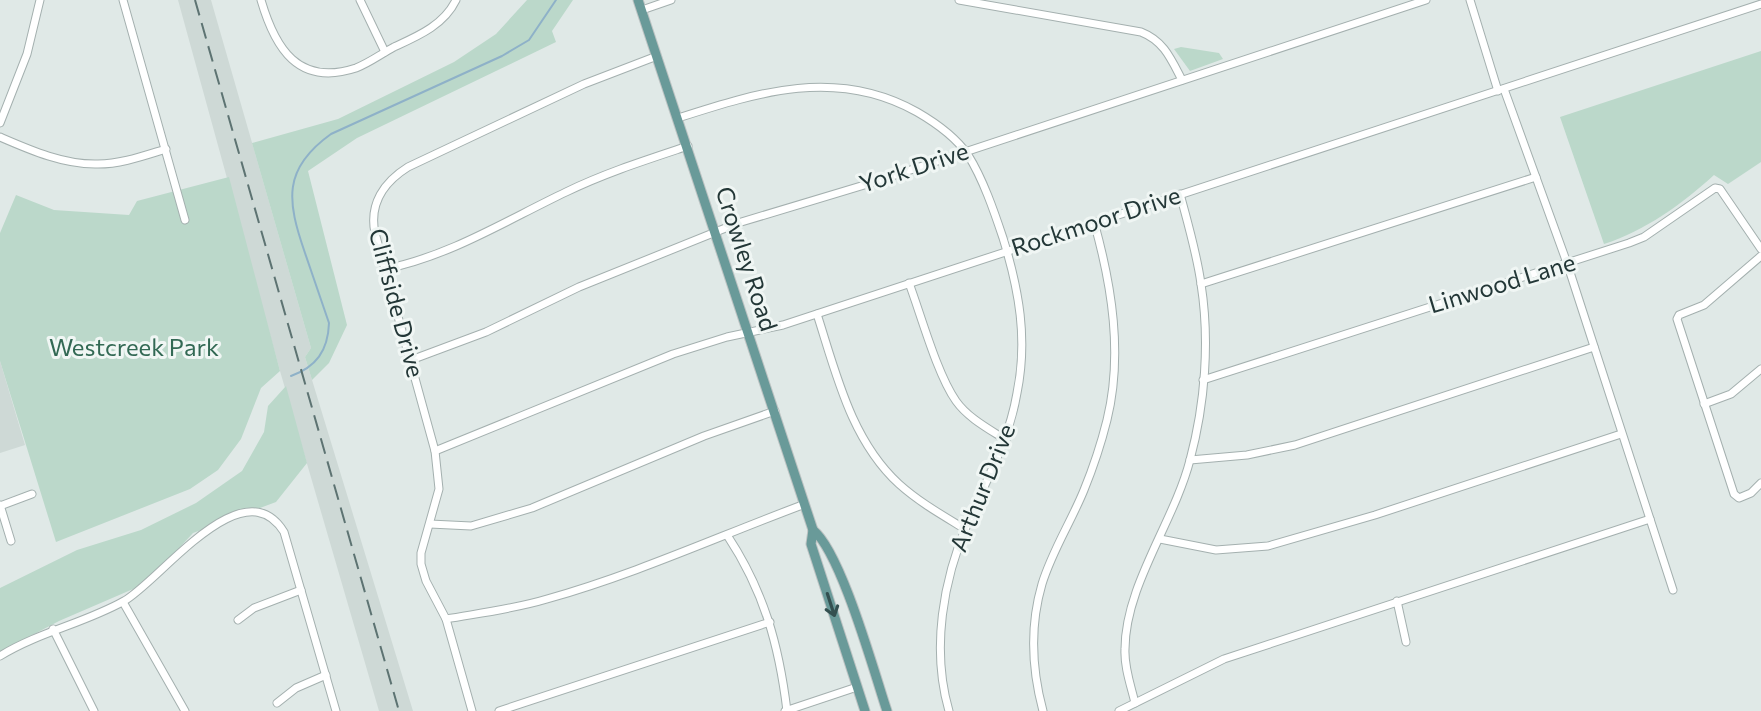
<svg xmlns="http://www.w3.org/2000/svg" width="1761" height="711" font-family="Commissioner,sans-serif">
<rect width="100%" height="100%" fill="#e0e9e7"/>
<g fill="#ced9d6">
<polygon points="178,0 211,0 311,348 305,357 413,711 379,711 280,371"/>
<polygon points="0,361 25,445 0,453"/>
</g>
<g fill="#bbd8ca">
<polygon points="527,0 573,0 552,31 556,42 357,138 308,171 347,325 329,363 312,380 305,357 311,348 252,143 338,119 454,62 496,34"/>
<polygon points="1181,47 1219,53 1223,59 1190,71 1174,49"/>
<path d="M1761,51V162L1728,184L1714,175C1682,204 1645,231 1604,244L1560,117Z"/>
<polygon points="229,177 280,371 261,388 241,439 218,470 190,489 56,542 0,361 0,233 16,195 54,210 129,215 137,201"/>
<polygon points="286,386 307,463 276,502 193,533 147,583 59,621 0,652 0,588 77,550 141,530 196,503 242,471 264,432 268,406"/>
</g>
<g fill="none" stroke-linecap="round" stroke-linejoin="round">
<path stroke="#8eb1c8" stroke-width="2" d="M291,376C316,367 328,351 329,323C321,300 313,276 305,253C287,201 282,169 331,134L502,56L529,40L556,0"/>
<g stroke="#a4b0af" stroke-width="9">
<g id="minor">
<polyline points="123,0 185,220"/>
<path d="M261,0C275,48 298,87 356,68C369,63 381,54 394,47C418,36 444,25 456,0"/>
<polyline points="360,0 385,52"/>
<path d="M959,0L1141,32C1164,41 1171,59 1182,80"/>
<polyline points="1470,0 1498,91"/>
<polyline points="642,10 671,0"/>
<polyline points="1504,89 1567,263 1673,590"/>
<path d="M678,118C759,92 837,67 917,112C936,123 955,136 968,155C983,179 994,211 1003,238C1019,290 1028,339 1017,393C1009,440 987,479 968,522C943,580 931,649 949,711"/>
<polyline points="0,123 27,54 40,0"/>
<path d="M0,137C30,150 64,165 98,164C121,164 143,156 166,149"/>
<polyline points="1761,256 1704,305 1679,315 1677,319 1734,494 1739,498 1751,493 1761,483"/>
<path d="M385,269C450,256 507,220 566,192C605,173 646,160 688,146"/>
<path d="M909,283C921,315 937,374 956,401C968,418 989,429 1006,440"/>
<polyline points="1201,284 1536,177"/>
<path d="M817,314C836,373 851,440 899,484C919,502 942,515 965,529"/>
<polyline points="411,360 486,332 579,287 738,223 871,183 1426,0"/>
<polyline points="1203,380 1629,243 1644,237 1715,188 1720,189 1761,249"/>
<polyline points="1704,404 1731,394 1761,369"/>
<polyline points="435,451 673,354 727,337 783,325 1761,4"/>
<polyline points="1190,460 1247,455 1295,445 1594,347"/>
<polyline points="0,505 11,541"/>
<polyline points="0,506 32,494"/>
<polyline points="430,524 471,526 532,508 704,436 775,411"/>
<path d="M727,535C764,591 779,645 787,711"/>
<polyline points="1160,539 1216,550 1268,546 1375,515 1621,434"/>
<polyline points="1397,601 1406,642"/>
<polyline points="123,602 185,711"/>
<path d="M446,619C480,613 514,609 547,599C636,574 719,536 805,504"/>
<polyline points="238,620 254,608 301,590"/>
<polyline points="53,629 94,711"/>
<path d="M0,656C39,632 85,623 124,601C160,581 243,466 284,532L336,711"/>
<polyline points="277,703 296,688 326,675"/>
<path d="M1135,703C1131,686 1124,667 1125,649C1125,586 1174,522 1190,460C1205,404 1210,341 1201,284C1197,254 1188,224 1180,194"/>
<path d="M472,711L446,619L426,581L421,564V553L439,489L435,451L375,233C369,204 384,182 408,167L584,84L657,56"/>
<polyline points="499,711 770,622"/>
<polyline points="785,711 857,687"/>
<path d="M1043,711C1032,670 1030,625 1042,584C1052,551 1071,522 1084,490C1093,468 1101,444 1107,420C1123,355 1112,286 1094,222"/>
<polyline points="1119,711 1224,659 1650,519"/>
</g>
</g>
<g stroke="#bdc3c3" stroke-width="11">
<g id="major">
<polyline points="638,0 813,530 811,544 865,711"/>
<path d="M813,530C841,552 874,672 887,711"/>
</g>
</g>
<use href="#minor" stroke="#fff" stroke-width="7"/>
<use href="#major" stroke="#699a99" stroke-width="9"/>
<polyline stroke="#5d7372" stroke-width="2" stroke-dasharray="16 8" stroke-linecap="butt" points="195,0 399,711"/>
</g>
<defs><path id="oneway-shaft" d="M-6 0H5M1.5-3L5.5 0L1.5 3" fill="none" stroke-width="1.6" stroke-linecap="round" stroke-linejoin="round" transform="scale(2)"/></defs>
<use stroke="#345050" href="#oneway-shaft" transform="translate(831 605) rotate(72)"/>
<g text-anchor="middle" stroke-width="6" stroke-linejoin="round" paint-order="stroke">
<g font-size="24" fill="#233737" stroke="#f0f6f4">
<text transform="translate(914 168) rotate(-18)" y="8">York Drive</text>
<text transform="translate(1096 222) rotate(-18)" y="8">Rockmoor Drive</text>
<text transform="translate(746 259) rotate(72)" y="8">Crowley Road</text>
<text transform="translate(1502 284) rotate(-17)" y="8">Linwood Lane</text>
<text transform="translate(396 303) rotate(75)" y="8">Cliffside Drive</text>
<text transform="translate(983 488) rotate(-68)" y="8">Arthur Drive</text>
</g>
<g font-size="24" fill="#326954" stroke="#f0f6f4">
<text x="134" y="356">Westcreek Park</text>
</g>
</g>
</svg>
